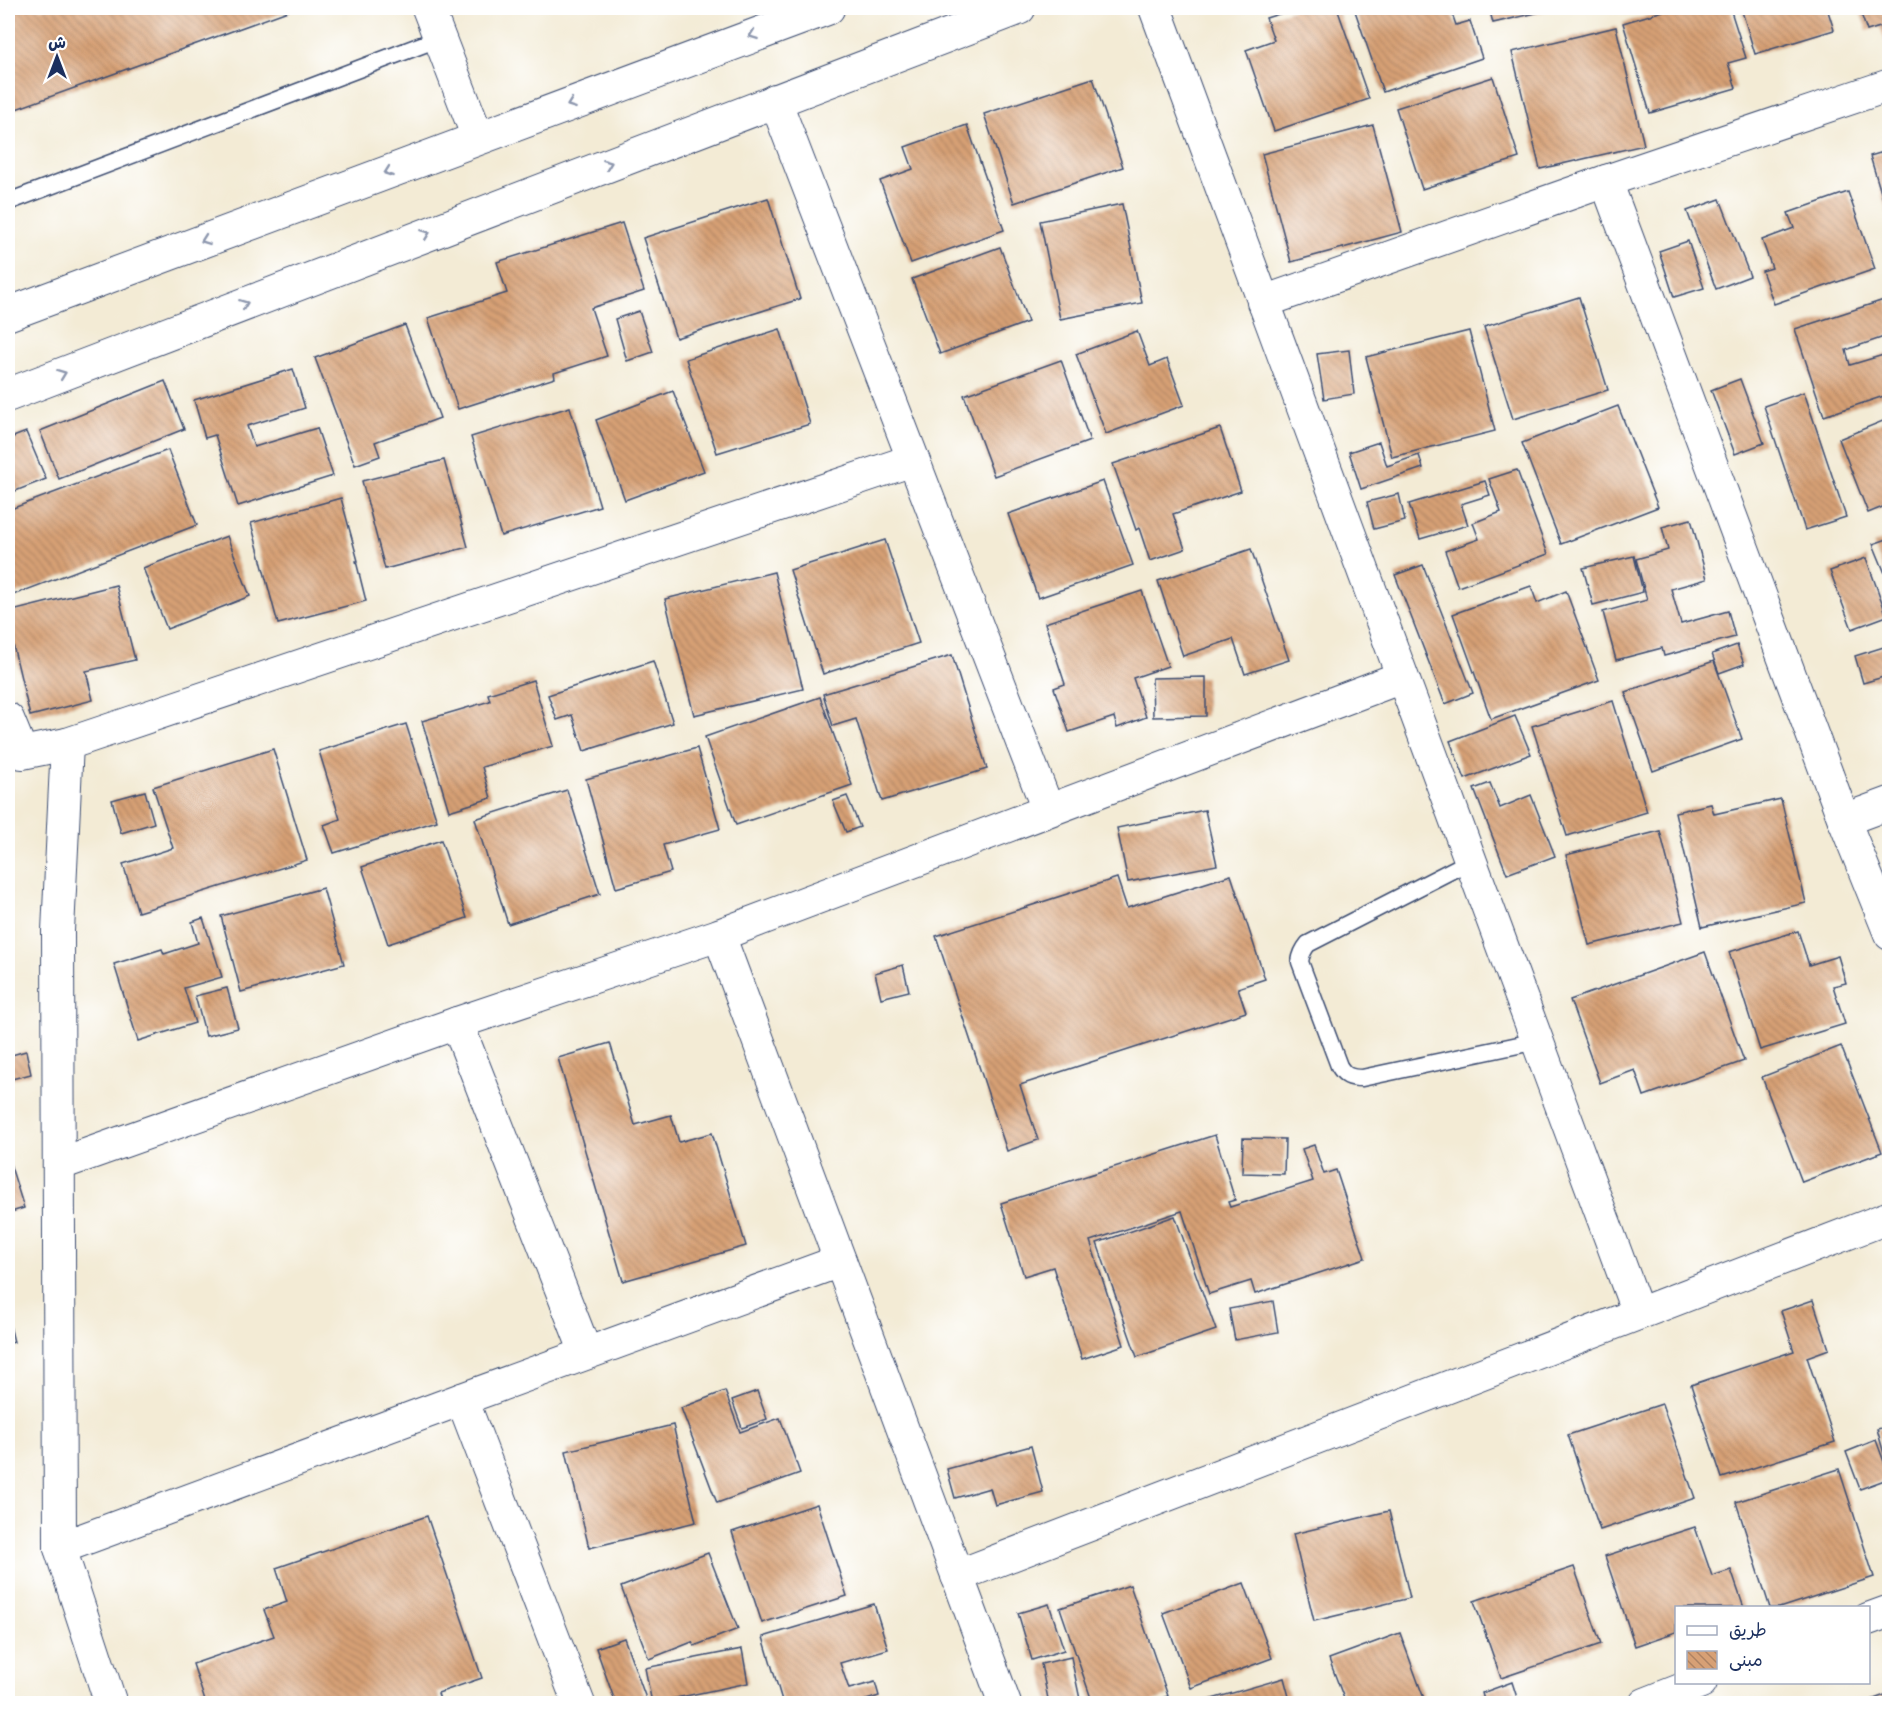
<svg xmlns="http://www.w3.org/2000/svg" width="1897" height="1711" font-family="Mynerve,'Playpen Sans Arabic',sans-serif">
<defs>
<pattern id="building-back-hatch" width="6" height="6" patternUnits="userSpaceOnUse" patternTransform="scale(1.5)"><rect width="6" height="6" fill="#d7a075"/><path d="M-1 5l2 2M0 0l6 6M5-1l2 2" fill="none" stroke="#ae8363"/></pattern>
</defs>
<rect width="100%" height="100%" fill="#fff"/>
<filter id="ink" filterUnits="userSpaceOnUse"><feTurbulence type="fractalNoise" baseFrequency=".0167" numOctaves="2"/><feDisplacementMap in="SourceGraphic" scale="12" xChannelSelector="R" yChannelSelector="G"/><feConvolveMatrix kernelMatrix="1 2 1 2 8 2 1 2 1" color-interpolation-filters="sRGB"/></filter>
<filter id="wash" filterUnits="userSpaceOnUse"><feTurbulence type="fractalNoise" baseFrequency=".008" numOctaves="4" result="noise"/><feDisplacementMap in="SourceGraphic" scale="24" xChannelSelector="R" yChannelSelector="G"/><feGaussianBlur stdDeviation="1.35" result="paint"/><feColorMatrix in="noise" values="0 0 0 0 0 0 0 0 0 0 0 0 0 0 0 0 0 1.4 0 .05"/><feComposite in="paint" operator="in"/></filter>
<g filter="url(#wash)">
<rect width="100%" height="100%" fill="#f3ebd5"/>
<g id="blocks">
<g fill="url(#building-back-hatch)">
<polygon points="8,8 296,8 8,112"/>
<polygon points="1298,8 1337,8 1369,99 1274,131 1246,50 1274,40 1266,18"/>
<polygon points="1354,8 1450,8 1456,25 1470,21 1482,58 1383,92"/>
<polygon points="1489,8 1557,8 1493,23"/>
<polygon points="1673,8 1730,8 1746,58 1728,63 1736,88 1650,113 1623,23"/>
<polygon points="1741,8 1827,8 1834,30 1755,54"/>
<polygon points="1859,8 1890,8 1890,53 1880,27 1867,31"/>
<polygon points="1616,27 1644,145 1540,169 1512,52"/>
<polygon points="1493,77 1519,158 1422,189 1396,108"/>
<polygon points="1093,78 1123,167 1014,203 984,114"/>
<polygon points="967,125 1004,230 911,263 880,181 913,169 905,147"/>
<polygon points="1373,125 1402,232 1291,262 1262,154"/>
<polygon points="1890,150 1890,219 1889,219 1870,156"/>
<polygon points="1848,192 1875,269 1774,304 1762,271 1772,268 1762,240 1794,228 1788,213"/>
<polygon points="768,198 800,299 676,338 643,238"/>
<polygon points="1720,199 1750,276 1716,289 1687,211"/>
<polygon points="1122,204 1142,303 1060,319 1040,221"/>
<polygon points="622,223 644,291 591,308 607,356 554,373 555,378 458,409 428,318 507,293 497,262"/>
<polygon points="1688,241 1704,288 1674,297 1659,251"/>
<polygon points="1000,247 1028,322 940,354 912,279"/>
<polygon points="1579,297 1608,390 1513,419 1484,327"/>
<polygon points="1887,299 1890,307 1890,335 1846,350 1850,365 1890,353 1890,394 1824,416 1795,329"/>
<polygon points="639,311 653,352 627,361 615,319"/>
<polygon points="405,325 440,418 375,442 380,456 355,465 315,358"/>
<polygon points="780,329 810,424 717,453 686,359"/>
<polygon points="1137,331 1150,366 1167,359 1184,405 1106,434 1076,354"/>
<polygon points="1469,331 1495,431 1392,457 1366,357"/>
<polygon points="1349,350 1354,394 1324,399 1317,354"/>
<polygon points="1061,360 1090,441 994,476 964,395"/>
<polygon points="293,369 305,408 247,426 254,447 317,428 333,476 238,506 215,435 205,438 194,400"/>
<polygon points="1740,379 1764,443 1735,454 1711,390"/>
<polygon points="165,381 184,429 59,479 40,431"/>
<polygon points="673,391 704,471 625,500 596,420"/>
<polygon points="1804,392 1846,517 1805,530 1764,406"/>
<polygon points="1618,406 1658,507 1561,544 1522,443"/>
<polygon points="570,407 600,506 501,536 471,437"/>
<polygon points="1890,418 1890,504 1868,513 1839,439"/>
<polygon points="1220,428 1241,491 1173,514 1185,549 1150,561 1139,528 1136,530 1113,464"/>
<polygon points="26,432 46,479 8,494 8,439"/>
<polygon points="1379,442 1387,466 1419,455 1423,468 1361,489 1349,452"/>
<polygon points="168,450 197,525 8,597 8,510"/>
<polygon points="444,460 468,547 385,569 362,481"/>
<polygon points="1517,470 1548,554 1458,587 1445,551 1479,539 1473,523 1501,512 1489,479"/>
<polygon points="1103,481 1133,565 1038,598 1008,514"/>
<polygon points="1485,481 1490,495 1461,504 1468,525 1420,539 1409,504"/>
<polygon points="1399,494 1405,521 1374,529 1367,502"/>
<polygon points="341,498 358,561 356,561 366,601 278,624 251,523"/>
<polygon points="1691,519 1707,579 1671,589 1681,624 1728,611 1735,637 1664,656 1662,648 1616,660 1603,612 1647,600 1636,559 1668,550 1662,527"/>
<polygon points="227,536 250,596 167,629 143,568"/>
<polygon points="1890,538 1890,583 1889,583 1873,544"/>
<polygon points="885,540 919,643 823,674 790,570"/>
<polygon points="1251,549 1289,660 1245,674 1233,639 1183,656 1158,581"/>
<polygon points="1634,556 1643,592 1593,605 1583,568"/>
<polygon points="1866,558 1887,616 1852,629 1830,571"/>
<polygon points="1423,565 1473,693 1445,704 1395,575"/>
<polygon points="774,572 803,689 694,715 665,599"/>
<polygon points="116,585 135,660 86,671 93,700 30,716 8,624 8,612"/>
<polygon points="1531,586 1537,603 1566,591 1599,680 1491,719 1453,614"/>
<polygon points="1142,591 1168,666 1133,678 1146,717 1117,728 1114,717 1069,732 1054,688 1065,684 1045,623"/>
<polygon points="1737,645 1744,664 1719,673 1712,654"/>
<polygon points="1890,645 1890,675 1863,683 1855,656"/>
<polygon points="952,655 987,769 882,801 856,719 833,726 823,694"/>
<polygon points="653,661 673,723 584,751 572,715 557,720 548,695"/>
<polygon points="1714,661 1742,739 1653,771 1625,692"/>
<polygon points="1206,677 1206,716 1153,717 1152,678"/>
<polygon points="533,680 553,746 482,767 491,798 449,811 422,721 490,701 488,694"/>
<polygon points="820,697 852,785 736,825 705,737"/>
<polygon points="1613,701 1647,812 1567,836 1532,726"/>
<polygon points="1515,716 1531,754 1465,779 1450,741"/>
<polygon points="406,724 437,821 334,853 324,825 340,819 319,751"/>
<polygon points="697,748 720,829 663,845 671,872 616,888 586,779"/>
<polygon points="273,749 307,860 138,912 123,864 173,848 153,787"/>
<polygon points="1490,783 1500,808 1531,795 1555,856 1507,874 1474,789"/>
<polygon points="567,790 600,894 508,924 475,819"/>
<polygon points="145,791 154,823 121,833 112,800"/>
<polygon points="847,796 860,827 846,832 833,801"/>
<polygon points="1781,799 1806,903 1702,927 1675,812 1711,804 1714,814"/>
<polygon points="1205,810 1217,865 1128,882 1117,828"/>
<polygon points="1660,831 1683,922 1589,945 1566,855"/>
<polygon points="441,840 467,918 388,944 362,867"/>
<polygon points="1231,875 1265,979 1238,988 1246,1012 1020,1085 1038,1140 1007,1151 936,936 1117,878 1127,908"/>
<polygon points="323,888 344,964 241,992 221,916"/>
<polygon points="203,918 222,977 184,988 195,1023 138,1041 114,964 162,949 164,954 198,943 192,922"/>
<polygon points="1798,931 1809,965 1838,956 1846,983 1833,986 1845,1024 1760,1050 1729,952"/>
<polygon points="1705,952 1744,1061 1644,1096 1635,1070 1600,1083 1570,1000"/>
<polygon points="903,965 909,991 881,998 875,973"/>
<polygon points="227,988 238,1028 206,1036 195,996"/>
<polygon points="610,1043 635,1125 671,1115 679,1142 712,1133 746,1246 623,1281 558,1058"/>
<polygon points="1841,1046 1882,1152 1802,1182 1762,1077"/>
<polygon points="26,1051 31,1074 8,1080 8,1056"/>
<polygon points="1215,1135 1235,1200 1228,1202 1230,1207 1313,1181 1302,1149 1314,1145 1324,1174 1336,1170 1365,1258 1255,1294 1251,1281 1209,1294 1182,1211 1090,1241 1124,1345 1082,1359 1053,1267 1024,1276 1001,1203"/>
<polygon points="1243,1138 1285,1139 1284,1174 1242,1173"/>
<polygon points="8,1157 24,1208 8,1213"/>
<polygon points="1175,1216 1216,1330 1137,1357 1097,1243"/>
<polygon points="1813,1300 1829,1349 1807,1357 1835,1442 1722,1478 1691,1385 1794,1351 1781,1311"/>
<polygon points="1273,1301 1278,1332 1235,1340 1229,1309"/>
<polygon points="8,1317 14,1342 8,1344"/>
<polygon points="725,1391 740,1432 780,1418 800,1473 717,1503 681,1408"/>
<polygon points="757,1391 767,1419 742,1428 732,1400"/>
<polygon points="1662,1404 1695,1498 1600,1530 1568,1435"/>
<polygon points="673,1425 696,1522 589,1548 566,1451"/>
<polygon points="1890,1426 1890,1461 1886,1461 1877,1429"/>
<polygon points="1876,1440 1890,1478 1860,1489 1846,1452"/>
<polygon points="1031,1446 1043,1492 995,1505 990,1488 955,1498 947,1469"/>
<polygon points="1839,1469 1874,1577 1779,1608 1770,1608 1736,1502"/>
<polygon points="817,1504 847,1596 762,1623 732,1532"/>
<polygon points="1389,1511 1410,1598 1314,1621 1293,1534"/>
<polygon points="427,1516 482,1678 438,1693 441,1704 198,1704 205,1701 193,1664 274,1636 264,1610 287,1602 276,1568"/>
<polygon points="1695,1527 1712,1576 1731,1570 1744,1608 1676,1608 1676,1632 1635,1646 1605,1556"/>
<polygon points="708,1553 738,1629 694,1646 692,1642 649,1659 621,1587"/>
<polygon points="1574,1567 1601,1644 1501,1678 1474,1601"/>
<polygon points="1244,1583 1272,1658 1191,1688 1163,1613"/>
<polygon points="1130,1585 1168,1696 1146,1704 1093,1704 1060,1608"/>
<polygon points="874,1604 888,1649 840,1663 849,1689 875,1682 879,1696 854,1704 783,1704 763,1637"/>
<polygon points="1049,1604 1064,1650 1032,1660 1018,1613"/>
<polygon points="1400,1633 1426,1704 1346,1704 1329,1659"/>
<polygon points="624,1638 648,1704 616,1704 596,1648"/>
<polygon points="742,1649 748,1683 652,1703 645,1668"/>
<polygon points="1071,1657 1081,1704 1049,1704 1041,1664"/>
<polygon points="1284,1678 1291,1704 1198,1704 1198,1703"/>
<polygon points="1512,1682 1519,1704 1485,1704 1482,1693"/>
<polygon points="1890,1693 1890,1704 1863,1704 1863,1703"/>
</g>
</g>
</g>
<g filter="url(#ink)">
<use href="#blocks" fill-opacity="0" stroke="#3b4b70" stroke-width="1.5"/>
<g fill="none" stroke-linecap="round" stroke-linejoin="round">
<g stroke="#3b4b70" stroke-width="19">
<g id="lane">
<polyline points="8,202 440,38"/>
<path d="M1470,861L1308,944C1303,950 1301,954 1300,962L1339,1066C1345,1076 1350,1078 1362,1078L1537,1041"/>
</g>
</g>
<g stroke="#3b4b70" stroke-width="34">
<g id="street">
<polyline points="428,8 478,138"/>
<polyline points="1155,8 1638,1313"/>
<polyline points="775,100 1048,810"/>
<polyline points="1606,181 1844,820 1890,934"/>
<polyline points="1263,302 1606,181 1890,85"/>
<polyline points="8,719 22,753 67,744 913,460"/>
<polyline points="67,744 58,931 60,1548 111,1704"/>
<polyline points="1844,820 1890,803"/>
<polyline points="719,935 1005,1704"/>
<polyline points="457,1023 586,1353"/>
<polyline points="60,1164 457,1023 719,935 1402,677"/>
<polyline points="462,1399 579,1704"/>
<polyline points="60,1548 462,1399 840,1261"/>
<polyline points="957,1576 1890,1217"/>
<polyline points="1868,1619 1890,1611"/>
<polyline points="1645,1704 1701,1682"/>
</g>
</g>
<g stroke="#3b4b70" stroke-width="35">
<g id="primary">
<polyline points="8,314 828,8"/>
<polyline points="8,395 1019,8"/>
</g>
</g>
<use href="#lane" stroke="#fff" stroke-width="16"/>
<use href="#street" stroke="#fff" stroke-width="32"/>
<use href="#primary" stroke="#fff" stroke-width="33"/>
</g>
<defs><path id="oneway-chevron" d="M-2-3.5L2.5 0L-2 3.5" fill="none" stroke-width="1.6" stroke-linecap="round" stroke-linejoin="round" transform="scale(1.5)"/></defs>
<g stroke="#8d97ae">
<use href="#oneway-chevron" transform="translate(753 35) rotate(160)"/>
<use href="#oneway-chevron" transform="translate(571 104) rotate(160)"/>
<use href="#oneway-chevron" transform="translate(608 164) rotate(-21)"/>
<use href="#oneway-chevron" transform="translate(388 172) rotate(160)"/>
<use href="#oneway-chevron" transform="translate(426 234) rotate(-21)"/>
<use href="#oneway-chevron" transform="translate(205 240) rotate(160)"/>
<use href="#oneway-chevron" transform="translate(244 304) rotate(-21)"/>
<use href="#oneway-chevron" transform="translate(62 374) rotate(-21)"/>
</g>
</g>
<rect width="1897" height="1711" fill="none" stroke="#fff" stroke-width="30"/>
<rect x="1675" y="1606" width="195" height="78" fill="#ffffff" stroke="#a4acbf" stroke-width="1.5"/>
<rect x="1687" y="1626" width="30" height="9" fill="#ffffff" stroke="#a4acbf" stroke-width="1.5"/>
<text x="1729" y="1636" font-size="18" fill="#1b2f5e">طريق</text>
<rect x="1687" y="1651" width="30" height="18" fill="url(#building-back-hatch)" stroke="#a4acbf" stroke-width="1.5"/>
<text x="1729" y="1666" font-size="18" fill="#1b2f5e">مبنى</text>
<g transform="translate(57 57)" stroke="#ffffff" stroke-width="4.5" paint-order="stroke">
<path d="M0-4.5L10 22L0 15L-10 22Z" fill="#1b2f5e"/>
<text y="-9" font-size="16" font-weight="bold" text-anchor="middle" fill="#1b2f5e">ش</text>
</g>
</svg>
